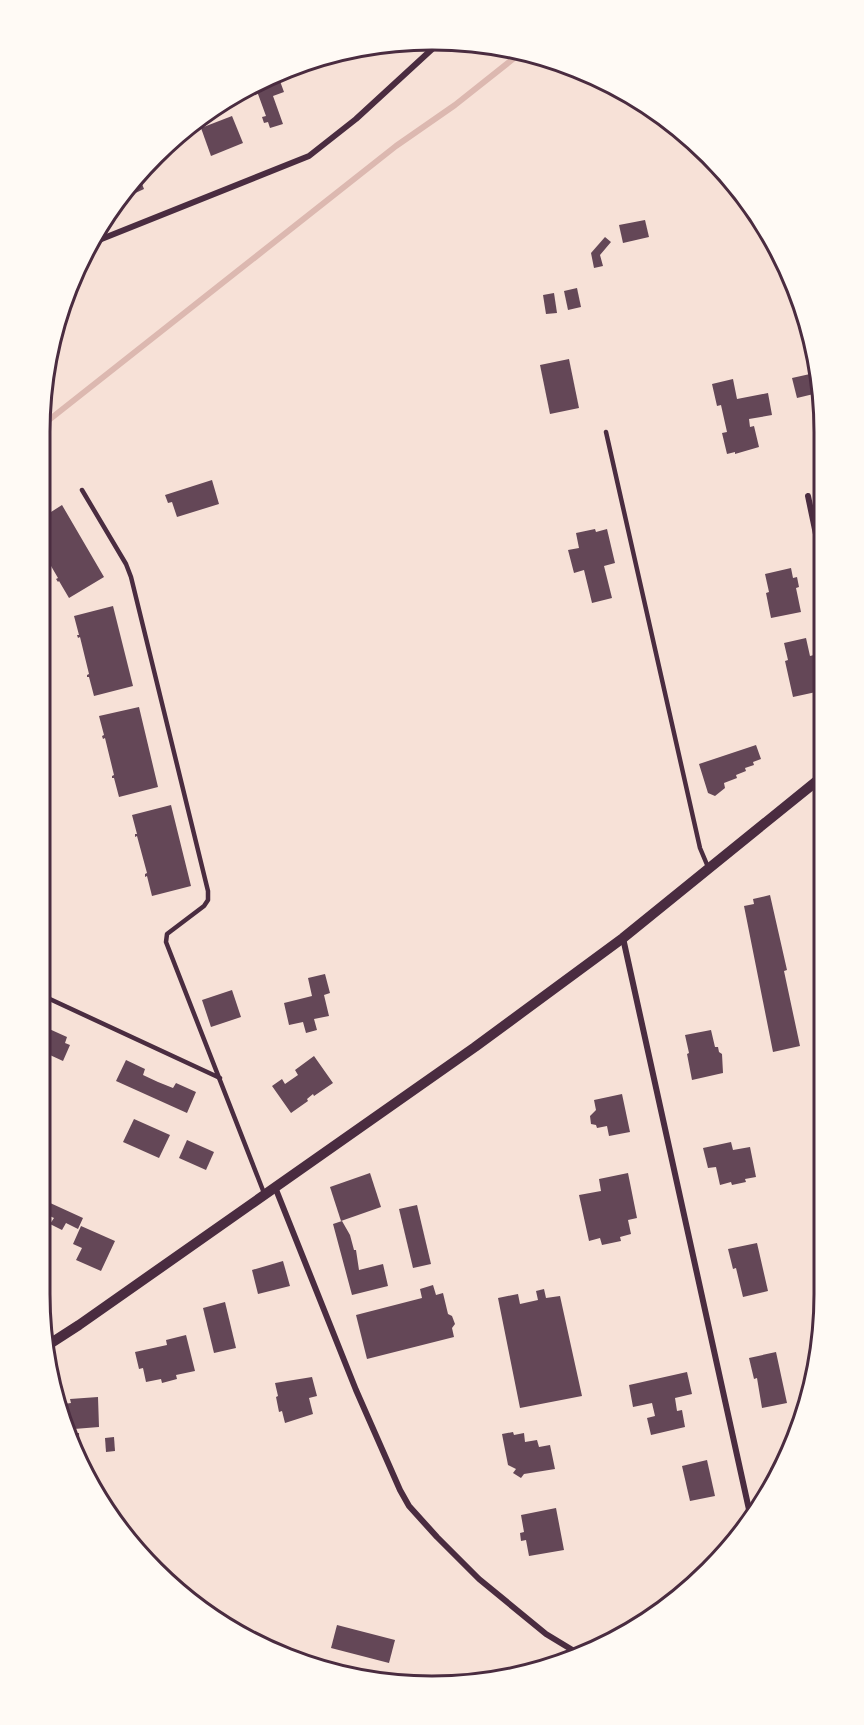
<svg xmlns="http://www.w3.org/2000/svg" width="864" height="1725" font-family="'Work Sans',sans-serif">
<rect width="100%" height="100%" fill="#f7e1d7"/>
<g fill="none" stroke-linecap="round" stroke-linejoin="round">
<g stroke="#dcb8b0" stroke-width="6">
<polyline points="40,427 396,146 455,105 523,51"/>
<polyline points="195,1598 259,1642"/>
</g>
</g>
<g fill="#644757">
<polygon points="277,73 284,92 273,96 283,124 270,128 268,122 264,123 262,117 266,116 254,83"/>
<polygon points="232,116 243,143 211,156 201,128"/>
<polygon points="138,174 144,189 114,203 120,193"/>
<polygon points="645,220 649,237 623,243 619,225"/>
<polygon points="605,237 611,242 600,255 603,266 594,268 591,253"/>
<polygon points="577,288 581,307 568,310 564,291"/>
<polygon points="554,293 557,313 546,314 543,295"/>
<polygon points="569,359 579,408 550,414 540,365"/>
<polygon points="819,372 822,392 797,398 792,378"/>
<polygon points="733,379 737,399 768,393 772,415 749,419 750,427 754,426 759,447 735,454 735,452 727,454 722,433 727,432 721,405 717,406 712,384"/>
<polygon points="212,480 219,504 177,517 172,502 168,503 165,495"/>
<polygon points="62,505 104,577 69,598 59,581 58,582 56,579 58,578 40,547 40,519"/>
<polygon points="595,529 596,532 607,529 615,563 604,566 612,598 592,603 584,570 574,573 568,550 579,548 576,533"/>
<polygon points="791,568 793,578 797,577 799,587 796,588 801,612 771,618 766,593 769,592 765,574"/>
<polygon points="113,606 133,686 94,696 89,677 87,677 87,675 89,674 80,637 78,638 77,635 79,635 74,616"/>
<polygon points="806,638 810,656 814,655 820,683 814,684 816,692 793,697 785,661 788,660 784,643"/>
<polygon points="139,707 158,787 119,797 114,778 112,778 112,776 114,775 105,738 103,739 102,736 104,735 99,716"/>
<polygon points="756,745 761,759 753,762 754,765 745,768 746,771 736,775 737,778 724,783 725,788 715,796 708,793 699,764"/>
<polygon points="171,805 191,886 152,896 147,876 145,877 145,874 147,873 137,836 135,837 135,834 137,834 132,815"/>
<polygon points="770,895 787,970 784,971 800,1046 773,1052 744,906 754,904 753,899"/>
<polygon points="325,974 330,993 324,995 329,1016 314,1019 317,1030 306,1033 303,1022 289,1025 284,1003 312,996 308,978"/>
<polygon points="232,990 241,1017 211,1027 202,1000"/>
<polygon points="47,1028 67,1037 65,1043 70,1045 63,1061 39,1050"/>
<polygon points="711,1030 715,1047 718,1047 719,1052 722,1054 723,1073 692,1080 687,1054 689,1053 685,1035"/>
<polygon points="314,1056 333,1083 314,1096 313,1094 307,1099 308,1101 291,1113 272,1086 282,1079 285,1084 298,1075 295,1070"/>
<polygon points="126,1060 145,1069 143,1075 158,1082 173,1088 176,1083 196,1092 187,1113 116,1081"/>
<polygon points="622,1094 630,1132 609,1136 607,1126 597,1128 596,1125 591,1124 590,1116 596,1110 594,1100"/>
<polygon points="134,1119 170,1135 159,1158 123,1142"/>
<polygon points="187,1140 214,1152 206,1170 179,1158"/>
<polygon points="731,1142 733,1150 750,1147 756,1177 745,1179 746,1182 732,1185 731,1182 720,1185 716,1167 708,1168 703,1148"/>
<polygon points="370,1173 381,1207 341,1221 330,1187"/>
<polygon points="628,1173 637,1218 628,1220 631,1234 620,1237 621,1241 602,1245 600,1238 589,1241 579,1195 601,1191 599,1179"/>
<polygon points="48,1202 83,1218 78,1229 66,1223 62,1230 50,1224 54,1218 43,1213"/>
<polygon points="417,1205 431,1264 413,1268 399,1209"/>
<polygon points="342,1221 350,1235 354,1250 356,1250 359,1270 383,1264 388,1286 352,1295 333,1224"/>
<polygon points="81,1226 115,1241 101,1271 76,1260 82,1248 73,1244"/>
<polygon points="757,1243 768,1291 743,1297 736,1268 733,1269 728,1249"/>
<polygon points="283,1261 290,1286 258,1294 252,1270"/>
<polygon points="433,1285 436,1295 443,1293 448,1314 452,1316 455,1324 452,1328 454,1337 367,1359 356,1315 422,1298 420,1289"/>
<polygon points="544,1289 546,1298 560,1296 582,1396 520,1408 498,1298 518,1294 520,1304 538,1300 536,1291"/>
<polygon points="225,1302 236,1348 214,1353 203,1308"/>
<polygon points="186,1335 195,1371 176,1375 177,1379 162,1383 161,1379 146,1382 143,1368 139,1369 135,1352 167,1345 166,1340"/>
<polygon points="776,1352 787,1403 762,1408 757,1378 754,1379 749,1358"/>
<polygon points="687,1372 692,1394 675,1398 677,1411 682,1410 685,1427 651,1435 647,1418 655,1416 652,1403 633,1407 629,1385"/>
<polygon points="312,1377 317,1396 309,1398 313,1414 285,1423 282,1411 279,1412 276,1397 278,1396 275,1383"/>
<polygon points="98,1397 99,1427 74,1429 75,1433 79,1433 80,1456 60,1420 57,1405 71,1403 70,1399"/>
<polygon points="513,1432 514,1435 524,1433 525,1442 537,1440 539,1447 550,1445 555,1469 524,1474 521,1478 513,1473 516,1469 508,1465 502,1434"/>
<polygon points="114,1437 115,1451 106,1452 105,1438"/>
<polygon points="707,1460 715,1496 690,1501 682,1466"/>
<polygon points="785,1465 785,1467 773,1482 770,1468"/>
<polygon points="556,1508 564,1550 529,1556 526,1540 521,1541 520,1533 524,1532 521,1515"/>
<polygon points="337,1625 395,1640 389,1663 331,1648"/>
</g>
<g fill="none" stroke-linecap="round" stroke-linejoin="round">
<g stroke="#4a2c40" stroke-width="4.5">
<polyline points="606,432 700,848 708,867"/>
<polyline points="82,490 126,564 131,577 208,891 208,900 204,906 167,934 166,942 264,1193"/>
<polyline points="39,994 220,1078"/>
</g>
<g stroke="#4a2c40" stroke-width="6">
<polyline points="89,244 309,156 356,119 442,40"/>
<polyline points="808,496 822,563"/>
<polyline points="623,938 750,1514"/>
<polyline points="275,1187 356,1390 400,1490 409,1506 437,1537 479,1579 546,1634 579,1654"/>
</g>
<polyline stroke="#4a2c40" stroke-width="10" points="48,1345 79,1325 475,1047 623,938 823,776"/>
</g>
<path d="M0 0H864V1725H0ZM432 50H432A382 382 0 0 1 814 432V1294A382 382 0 0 1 432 1676H432A382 382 0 0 1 50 1294V432A382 382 0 0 1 432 50Z" fill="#fffaf5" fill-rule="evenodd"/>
<path fill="none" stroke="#4a2c40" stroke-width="3" d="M432 50H432A382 382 0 0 1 814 432V1294A382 382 0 0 1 432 1676H432A382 382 0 0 1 50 1294V432A382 382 0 0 1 432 50Z"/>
</svg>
